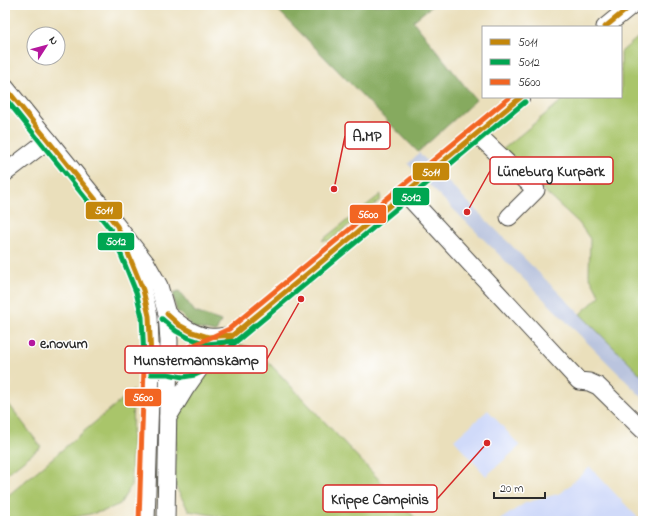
<svg xmlns="http://www.w3.org/2000/svg" width="648" height="526" font-family="'Indie Flower',sans-serif">
<rect width="100%" height="100%" fill="#fff"/>
<filter id="ink" filterUnits="userSpaceOnUse"><feTurbulence type="fractalNoise" baseFrequency=".025" numOctaves="2"/><feDisplacementMap in="SourceGraphic" scale="8" xChannelSelector="R" yChannelSelector="G"/><feConvolveMatrix kernelMatrix="1 2 1 2 8 2 1 2 1" color-interpolation-filters="sRGB"/></filter>
<filter id="wash" filterUnits="userSpaceOnUse"><feTurbulence type="fractalNoise" baseFrequency=".012" numOctaves="4" result="noise"/><feDisplacementMap in="SourceGraphic" scale="16" xChannelSelector="R" yChannelSelector="G"/><feGaussianBlur stdDeviation="0.9" result="paint"/><feColorMatrix in="noise" values="0 0 0 0 0 0 0 0 0 0 0 0 0 0 0 0 0 1.4 0 .05"/><feComposite in="paint" operator="in"/></filter>
<g filter="url(#wash)">
<rect width="100%" height="100%" fill="#eadfbb"/>
<g fill="#d0daf9">
<polygon points="488,410 520,446 486,476 454,440"/>
<polygon points="590,467 641,521 498,521 525,503 561,493"/>
</g>
<polygon fill="#bac4de" points="419,153 643,377 643,398 408,164"/>
<g fill="#a9c56b" stroke="#6a784b">
<polygon points="643,33 643,377 580,314 600,296 589,275 590,239 579,223 501,151 566,97 621,97 621,52"/>
<polygon points="381,194 380,200 329,241 322,240"/>
<polygon points="236,343 256,349 418,521 246,521 189,511 174,484 177,412 208,370"/>
<polygon points="163,374 158,494 156,484 156,380"/>
<polygon points="133,390 131,486 120,504 104,511 56,521 5,521 5,498"/>
<polygon points="5,399 41,447 5,475"/>
</g>
<g fill="#86aa5f" stroke="#586a45">
<polygon points="273,5 433,5 413,21 476,100 418,152"/>
<polygon points="179,291 195,312 221,321 216,332 194,328 176,310 173,293"/>
</g>
</g>
<g filter="url(#ink)">
<g fill="none" stroke-linecap="round" stroke-linejoin="round">
<g stroke="#484641" stroke-width="19">
<g id="minor">
<polyline points="605,27 632,5"/>
<polyline points="5,87 99,203 146,263 159,286 167,314 169,341 166,521"/>
<polyline points="477,134 536,190 509,217"/>
<polyline points="5,173 48,140"/>
<polyline points="405,193 579,381 589,382 598,386 643,430"/>
<polyline points="127,250 143,290 149,316 151,367 146,521"/>
<path d="M167,314C179,324 192,335 208,337C216,338 225,336 233,335"/>
<polyline points="169,367 180,359 220,341"/>
<polyline points="168,417 185,389 202,365 233,335 521,97"/>
</g>
</g>
<use href="#minor" stroke="#fff" stroke-width="17"/>
<g stroke="#fff" stroke-width="8">
<g id="bus-1">
<polyline points="605,27 632,5"/>
<polyline points="5,87 117,226 143,290 149,316 151,358"/>
<polyline points="167,314 179,325 192,332 208,337 233,335 251,320"/>
<polyline points="151,367 169,367 183,370 192,369 202,365 233,335 521,97"/>
</g>
</g>
<g stroke="#fff" stroke-width="8">
<g id="bus-2">
<polyline points="5,98 111,230 136,292 142,317 144,358"/>
<polyline points="162,319 176,331 189,338 207,344 236,341 255,325"/>
<polyline points="151,374 168,374 183,377 195,375 206,370 238,340 525,102"/>
</g>
</g>
<g stroke="#fff" stroke-width="8">
<polyline id="bus-3" points="139,521 144,367 146,362 150,360 167,360 177,353 229,329 510,97"/>
</g>
<use href="#bus-1" stroke="#c4870b" stroke-width="5"/>
<use href="#bus-2" stroke="#00a651" stroke-width="5"/>
<use href="#bus-3" stroke="#f26522" stroke-width="5"/>
</g>
</g>
<circle fill="#b5179e" stroke="#fff" stroke-width="1.5" cx="32" cy="343" r="4"/>
<g text-anchor="middle" stroke-width="3" stroke-linejoin="round" paint-order="stroke">
<g font-size="14" font-weight="bold" fill="#2b2b2b" stroke="#fff" text-anchor="start">
<text x="40" y="348">e.novum</text>
</g>
</g>
<path fill="none" stroke="#d62828" stroke-width="1.5" d="M334 189L345 136M467 212L490 171M301 299L267 359M487 443L437 499"/>
<g fill="#d62828" stroke="#fff" stroke-width="1.5">
<circle cx="334" cy="189" r="4"/>
<circle cx="467" cy="212" r="4"/>
<circle cx="301" cy="299" r="4"/>
<circle cx="487" cy="443" r="4"/>
</g>
<g fill="#fff" stroke="#d62828" stroke-width="1.5">
<rect x="345" y="122" width="45" height="27" rx="4"/>
<rect x="490" y="157" width="123" height="27" rx="4"/>
<rect x="125" y="346" width="142" height="27" rx="4"/>
<rect x="323" y="485" width="114" height="27" rx="4"/>
</g>
<g font-size="15" text-anchor="middle" font-weight="bold" fill="#2b2b2b">
<text x="367" y="141">A.MP</text>
<text x="551" y="176">Lüneburg Kurpark</text>
<text x="196" y="365">Munstermannskamp</text>
<text x="380" y="504">Krippe Campinis</text>
</g>
<g stroke="#fff" stroke-width="1.5">
<rect x="412" y="162" width="38" height="19" rx="4" fill="#c4870b"/>
<rect x="392" y="187" width="38" height="19" rx="4" fill="#00a651"/>
<rect x="85" y="201" width="38" height="19" rx="4" fill="#c4870b"/>
<rect x="349" y="204" width="38" height="20" rx="4" fill="#f26522"/>
<rect x="97" y="232" width="38" height="19" rx="4" fill="#00a651"/>
<rect x="124" y="388" width="38" height="19" rx="4" fill="#f26522"/>
</g>
<g font-size="11" text-anchor="middle" font-weight="bold" fill="#fff">
<text x="431" y="176">5011</text>
<text x="411" y="201">5012</text>
<text x="104" y="214">5011</text>
<text x="368" y="218">5600</text>
<text x="116" y="245">5012</text>
<text x="143" y="401">5600</text>
</g>
<rect width="648" height="526" fill="none" stroke="#fff" stroke-width="20"/>
<rect x="482" y="26" width="140" height="72" fill="#ffffff" stroke="#aaaaaa"/>
<rect x="490" y="39" width="20" height="6" fill="#c4870b" stroke="#aaaaaa"/>
<text x="518" y="46" font-size="12" fill="#2b2b2b">5011</text>
<rect x="490" y="59" width="20" height="6" fill="#00a651" stroke="#aaaaaa"/>
<text x="518" y="66" font-size="12" fill="#2b2b2b">5012</text>
<rect x="490" y="79" width="20" height="6" fill="#f26522" stroke="#aaaaaa"/>
<text x="518" y="86" font-size="12" fill="#2b2b2b">5600</text>
<g transform="translate(46 46) rotate(54)"><circle r="19" fill="#ffffff" stroke="#aaaaaa"/>
<path d="M0-3L7 15L0 10L-7 15Z" fill="#b5179e"/>
<text y="-6" font-size="11" font-weight="bold" text-anchor="middle" fill="#2b2b2b">N</text>
</g>
<path d="M494 492v6h51v-6" fill="none" stroke="#2b2b2b" stroke-width="2"/>
<text x="500" y="492" font-size="12" fill="#2b2b2b" stroke="#ffffff" stroke-width="3" paint-order="stroke">20 m</text>
</svg>
